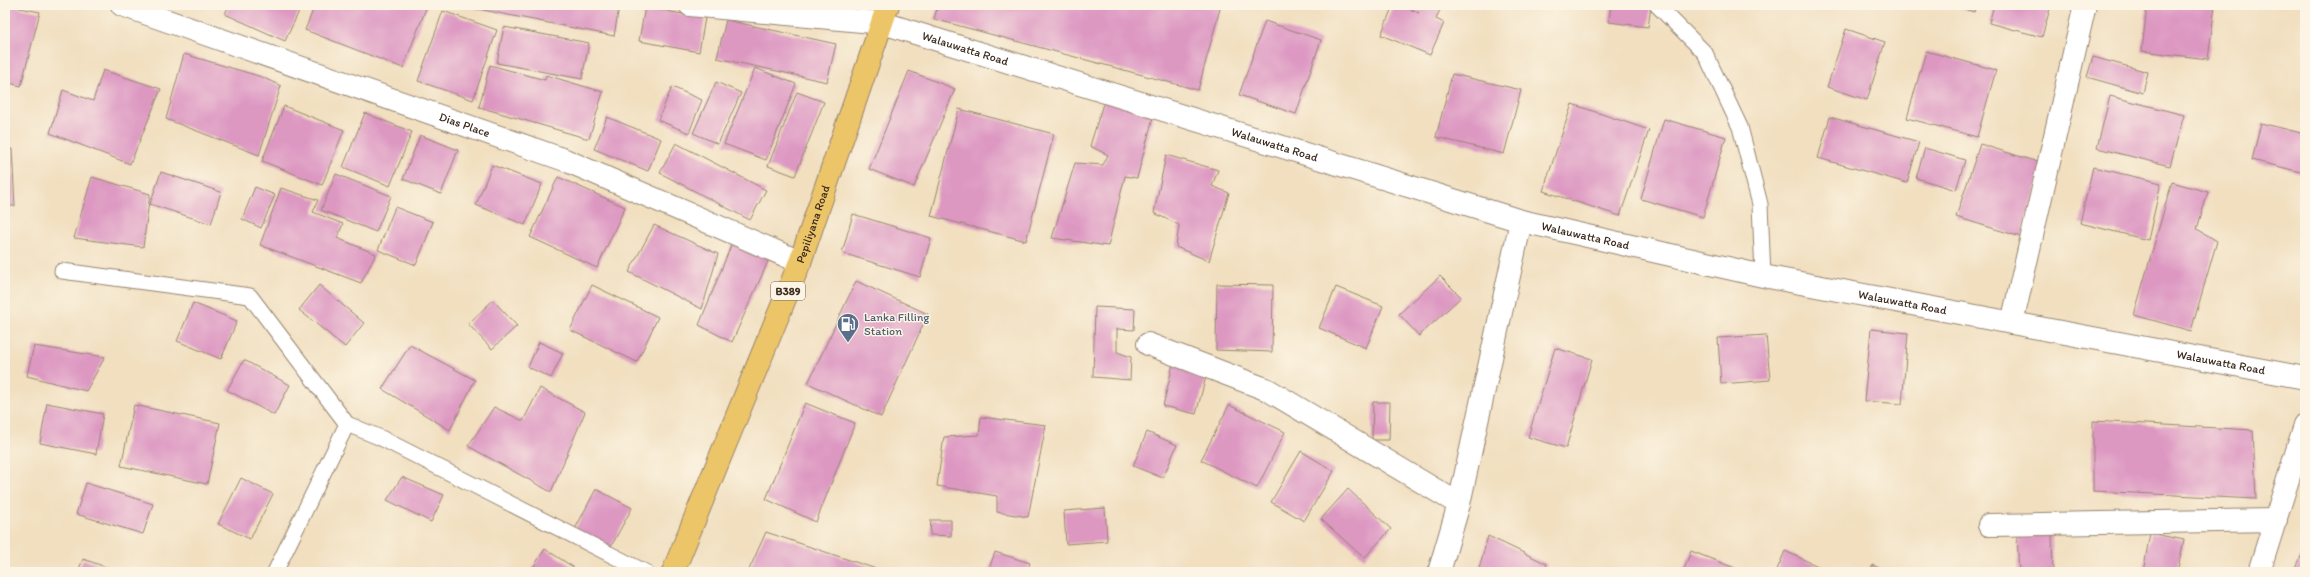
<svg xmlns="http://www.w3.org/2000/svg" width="2310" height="577" font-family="Itim,sans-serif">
<rect width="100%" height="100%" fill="#fcf5e5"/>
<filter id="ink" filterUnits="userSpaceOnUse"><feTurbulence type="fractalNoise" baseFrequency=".025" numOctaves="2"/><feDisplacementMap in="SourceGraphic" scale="8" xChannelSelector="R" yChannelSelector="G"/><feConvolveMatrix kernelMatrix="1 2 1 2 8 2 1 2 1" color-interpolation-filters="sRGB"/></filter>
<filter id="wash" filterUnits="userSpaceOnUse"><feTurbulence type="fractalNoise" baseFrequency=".012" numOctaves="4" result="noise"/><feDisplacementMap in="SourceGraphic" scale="16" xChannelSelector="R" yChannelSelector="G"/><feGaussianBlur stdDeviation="0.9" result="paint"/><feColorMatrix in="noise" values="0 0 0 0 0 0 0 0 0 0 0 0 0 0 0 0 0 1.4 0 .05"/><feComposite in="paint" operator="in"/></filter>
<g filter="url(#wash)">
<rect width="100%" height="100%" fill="#f1dfc0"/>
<g id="blocks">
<g fill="#dd98c2">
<polygon points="5,5 40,12 21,86 5,82"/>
<polygon points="229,5 302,5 285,41 225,14"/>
<polygon points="315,5 425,5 427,6 403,68 305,30"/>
<polygon points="458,5 609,5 619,7 614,36"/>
<polygon points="938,5 1221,5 1198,90 934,19"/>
<polygon points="1393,5 1401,5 1419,13 1404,5 1442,5 1436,19 1444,23 1430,55 1381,35"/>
<polygon points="1611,5 1651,5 1648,27 1609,22"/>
<polygon points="1951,5 1976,5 1974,12"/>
<polygon points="1994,5 2051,5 2042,37 1989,23"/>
<polygon points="2147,5 2215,5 2208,59 2142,51"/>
<polygon points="645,7 705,18 699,52 639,41"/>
<polygon points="443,11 497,30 473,100 418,81"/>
<polygon points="726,20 836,44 827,82 717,58"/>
<polygon points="1265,21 1321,40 1296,114 1239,95"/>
<polygon points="504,27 589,43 582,79 497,63"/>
<polygon points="1846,29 1885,42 1867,100 1827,87"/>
<polygon points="1926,51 1996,70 1977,137 1907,118"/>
<polygon points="184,54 262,77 281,86 259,155 166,119"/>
<polygon points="2093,57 2148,72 2143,93 2087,77"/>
<polygon points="490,65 545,80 546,75 603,92 589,139 479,107"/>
<polygon points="755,68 796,84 766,160 724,144"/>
<polygon points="103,70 161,89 130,164 50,133 63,90 93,101"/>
<polygon points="909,71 955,89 914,187 869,169"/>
<polygon points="1452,74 1521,90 1504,154 1436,137"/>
<polygon points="716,82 741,93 718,144 693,133"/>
<polygon points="672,87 702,100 689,133 658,120"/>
<polygon points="797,92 824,102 795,176 768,166"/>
<polygon points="1106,94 1155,110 1137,178 1125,176 1108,246 1052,238 1075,163 1103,165 1108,155 1090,146"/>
<polygon points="2110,96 2184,115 2170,166 2097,148"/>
<polygon points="1572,104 1649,130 1620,216 1543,191"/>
<polygon points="284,106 344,130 322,185 262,161"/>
<polygon points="959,109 1054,134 1026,241 931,216"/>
<polygon points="365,113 412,132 390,186 343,167"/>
<polygon points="607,117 661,139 648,171 594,149"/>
<polygon points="1830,117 1919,142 1907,183 1818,158"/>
<polygon points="1664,119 1726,137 1703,217 1641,199"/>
<polygon points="2261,123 2305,134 2305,173 2252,160"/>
<polygon points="420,135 458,150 441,194 403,179"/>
<polygon points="676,143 766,190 750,220 660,173"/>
<polygon points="1980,144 2044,164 2021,237 1956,217"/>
<polygon points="1925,148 1965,160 1956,190 1916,178"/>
<polygon points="12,149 15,206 5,206 5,150"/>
<polygon points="1166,155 1218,170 1212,186 1229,193 1209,261 1176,247 1179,225 1154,213"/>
<polygon points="492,165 542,184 525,225 476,205"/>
<polygon points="2093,167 2161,183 2148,240 2080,223"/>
<polygon points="161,172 221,192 211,224 150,204"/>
<polygon points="336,174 391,196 376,232 321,210"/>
<polygon points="92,177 150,194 143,247 74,238"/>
<polygon points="558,177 625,207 597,268 530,237"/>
<polygon points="2172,182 2208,192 2197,229 2217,241 2191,331 2134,315"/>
<polygon points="255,187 275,195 261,228 242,219"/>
<polygon points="281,188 318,200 313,212 343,224 337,238 376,254 361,283 260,245"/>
<polygon points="395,207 433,222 416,265 378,250"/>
<polygon points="853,214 931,238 920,277 842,253"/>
<polygon points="654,225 718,254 702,309 629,272"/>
<polygon points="734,238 770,257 732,342 699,325"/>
<polygon points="1440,276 1461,297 1419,336 1399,314"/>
<polygon points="856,281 928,314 881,417 808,383"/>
<polygon points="1217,284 1273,285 1272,352 1216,350"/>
<polygon points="319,285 364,323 345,347 299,310"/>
<polygon points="592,285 658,317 637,362 570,330"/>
<polygon points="1336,287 1383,306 1366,348 1319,328"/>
<polygon points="493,300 517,326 492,349 468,324"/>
<polygon points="193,303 237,321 221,359 177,341"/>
<polygon points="1095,307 1135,309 1134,330 1117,329 1117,352 1131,357 1130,380 1093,377"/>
<polygon points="1871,329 1908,333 1902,404 1864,401"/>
<polygon points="1766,335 1770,380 1721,384 1718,338"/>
<polygon points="539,342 563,353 551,378 528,367"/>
<polygon points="410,345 475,380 450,430 382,389"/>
<polygon points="34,346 105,357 86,391 27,376"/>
<polygon points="1555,348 1592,359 1566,448 1528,437"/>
<polygon points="244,360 290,385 274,415 227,390"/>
<polygon points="1173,364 1207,373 1196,414 1163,406"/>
<polygon points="540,388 585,412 551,492 468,446 494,407 523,421"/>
<polygon points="1373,402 1390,402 1389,440 1372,440"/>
<polygon points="47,403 103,414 96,454 40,443"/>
<polygon points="805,403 855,423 816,522 766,499"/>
<polygon points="134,405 220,423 207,484 121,466"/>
<polygon points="1229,405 1285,432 1257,488 1201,460"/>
<polygon points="981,417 1046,425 1028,517 997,512 997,496 937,486 944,437 979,435"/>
<polygon points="2093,421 2253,430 2256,499 2093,491"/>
<polygon points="1147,432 1177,445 1163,478 1133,466"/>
<polygon points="1301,451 1334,471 1304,521 1271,502"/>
<polygon points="402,477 444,495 431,522 387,500"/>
<polygon points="241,478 273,494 250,539 218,524"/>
<polygon points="86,483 153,504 143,534 76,514"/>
<polygon points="596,489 632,508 609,550 574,531"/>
<polygon points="1348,489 1391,529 1364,558 1321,519"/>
<polygon points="1105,508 1107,541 1066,544 1064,511"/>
<polygon points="931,520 951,520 951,536 930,535"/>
<polygon points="766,532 885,572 748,572"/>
<polygon points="2150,533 2184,540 2177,572 2143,572"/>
<polygon points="2052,534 2053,572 2019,572 2017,536"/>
<polygon points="1488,536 1547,564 1544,572 1478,572"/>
<polygon points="2305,548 2305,572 2294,572"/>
<polygon points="545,549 581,572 530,572"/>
<polygon points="1691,551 1745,572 1683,572"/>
<polygon points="1785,551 1831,572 1776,572"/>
<polygon points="995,552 1030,563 1027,572 988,572"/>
<polygon points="83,559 120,572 78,572"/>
<polygon points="1873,565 1886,572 1869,572"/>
</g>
</g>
</g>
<g filter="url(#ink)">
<use href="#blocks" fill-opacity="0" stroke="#96846f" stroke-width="1"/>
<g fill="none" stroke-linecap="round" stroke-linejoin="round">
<g stroke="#96846f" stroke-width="17">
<g id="service">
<polyline points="1658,6 1705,53 1740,127 1760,204 1763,276"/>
<polyline points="62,271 250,296 347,424 381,438 645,572"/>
<polyline points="275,572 347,424"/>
</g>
</g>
<g stroke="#96846f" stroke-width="24">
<g id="minor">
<path id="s1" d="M122,5L565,160L800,262"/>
<path id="s2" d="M690,5L883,23L1521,221L1763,276L2305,378"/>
<polyline points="2012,323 2085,5"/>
<polyline points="1148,344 1268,390 1459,504"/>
<polyline points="1989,525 2276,520"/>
<polyline points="1439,572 1459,504 1521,221"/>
<polyline points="2259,572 2305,425"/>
</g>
</g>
<g stroke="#96846f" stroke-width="24">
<g id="primary">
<path id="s3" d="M673,572L800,262L888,5"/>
</g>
</g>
<use href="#service" stroke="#fff" stroke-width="15"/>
<use href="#minor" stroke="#fff" stroke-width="22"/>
<use href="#primary" stroke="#edc569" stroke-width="22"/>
</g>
</g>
<defs>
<g id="fuel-pin" transform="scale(1.15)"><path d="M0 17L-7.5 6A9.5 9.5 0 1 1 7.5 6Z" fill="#5c6f8a" stroke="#fcf5e5"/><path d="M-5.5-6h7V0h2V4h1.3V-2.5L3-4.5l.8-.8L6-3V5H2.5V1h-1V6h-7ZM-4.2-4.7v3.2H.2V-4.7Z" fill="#fff"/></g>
</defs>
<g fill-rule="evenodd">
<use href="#fuel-pin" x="848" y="324"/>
</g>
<g text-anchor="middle" stroke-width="3" stroke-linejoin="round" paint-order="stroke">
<rect fill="#fcf5e5" stroke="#75675a" stroke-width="1" x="771" y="282" width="34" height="18" rx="3"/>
<g font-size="11" font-weight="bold" fill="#3b2a1e">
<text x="788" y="295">B389</text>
</g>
<g font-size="12" fill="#3b2a1e" stroke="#fcf5e5">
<text dy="4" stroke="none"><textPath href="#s2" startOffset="280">Walauwatta Road</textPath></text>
<text dy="4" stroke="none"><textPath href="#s1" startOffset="363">Dias Place</textPath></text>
<text dy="4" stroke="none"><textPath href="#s2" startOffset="604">Walauwatta Road</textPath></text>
<text dy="4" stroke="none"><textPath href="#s3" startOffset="375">Pepiliyana Road</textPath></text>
<text dy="4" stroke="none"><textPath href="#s2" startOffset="928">Walauwatta Road</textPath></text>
<text dy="4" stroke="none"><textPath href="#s2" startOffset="1252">Walauwatta Road</textPath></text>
<text dy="4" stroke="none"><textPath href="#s2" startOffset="1576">Walauwatta Road</textPath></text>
</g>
<g font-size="12" fill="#4e5e75" stroke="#fcf5e5" text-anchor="start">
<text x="864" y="321">Lanka Filling<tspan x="864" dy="14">Station</tspan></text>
</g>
</g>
<rect width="2310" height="577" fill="none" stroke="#fcf5e5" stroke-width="20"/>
</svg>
